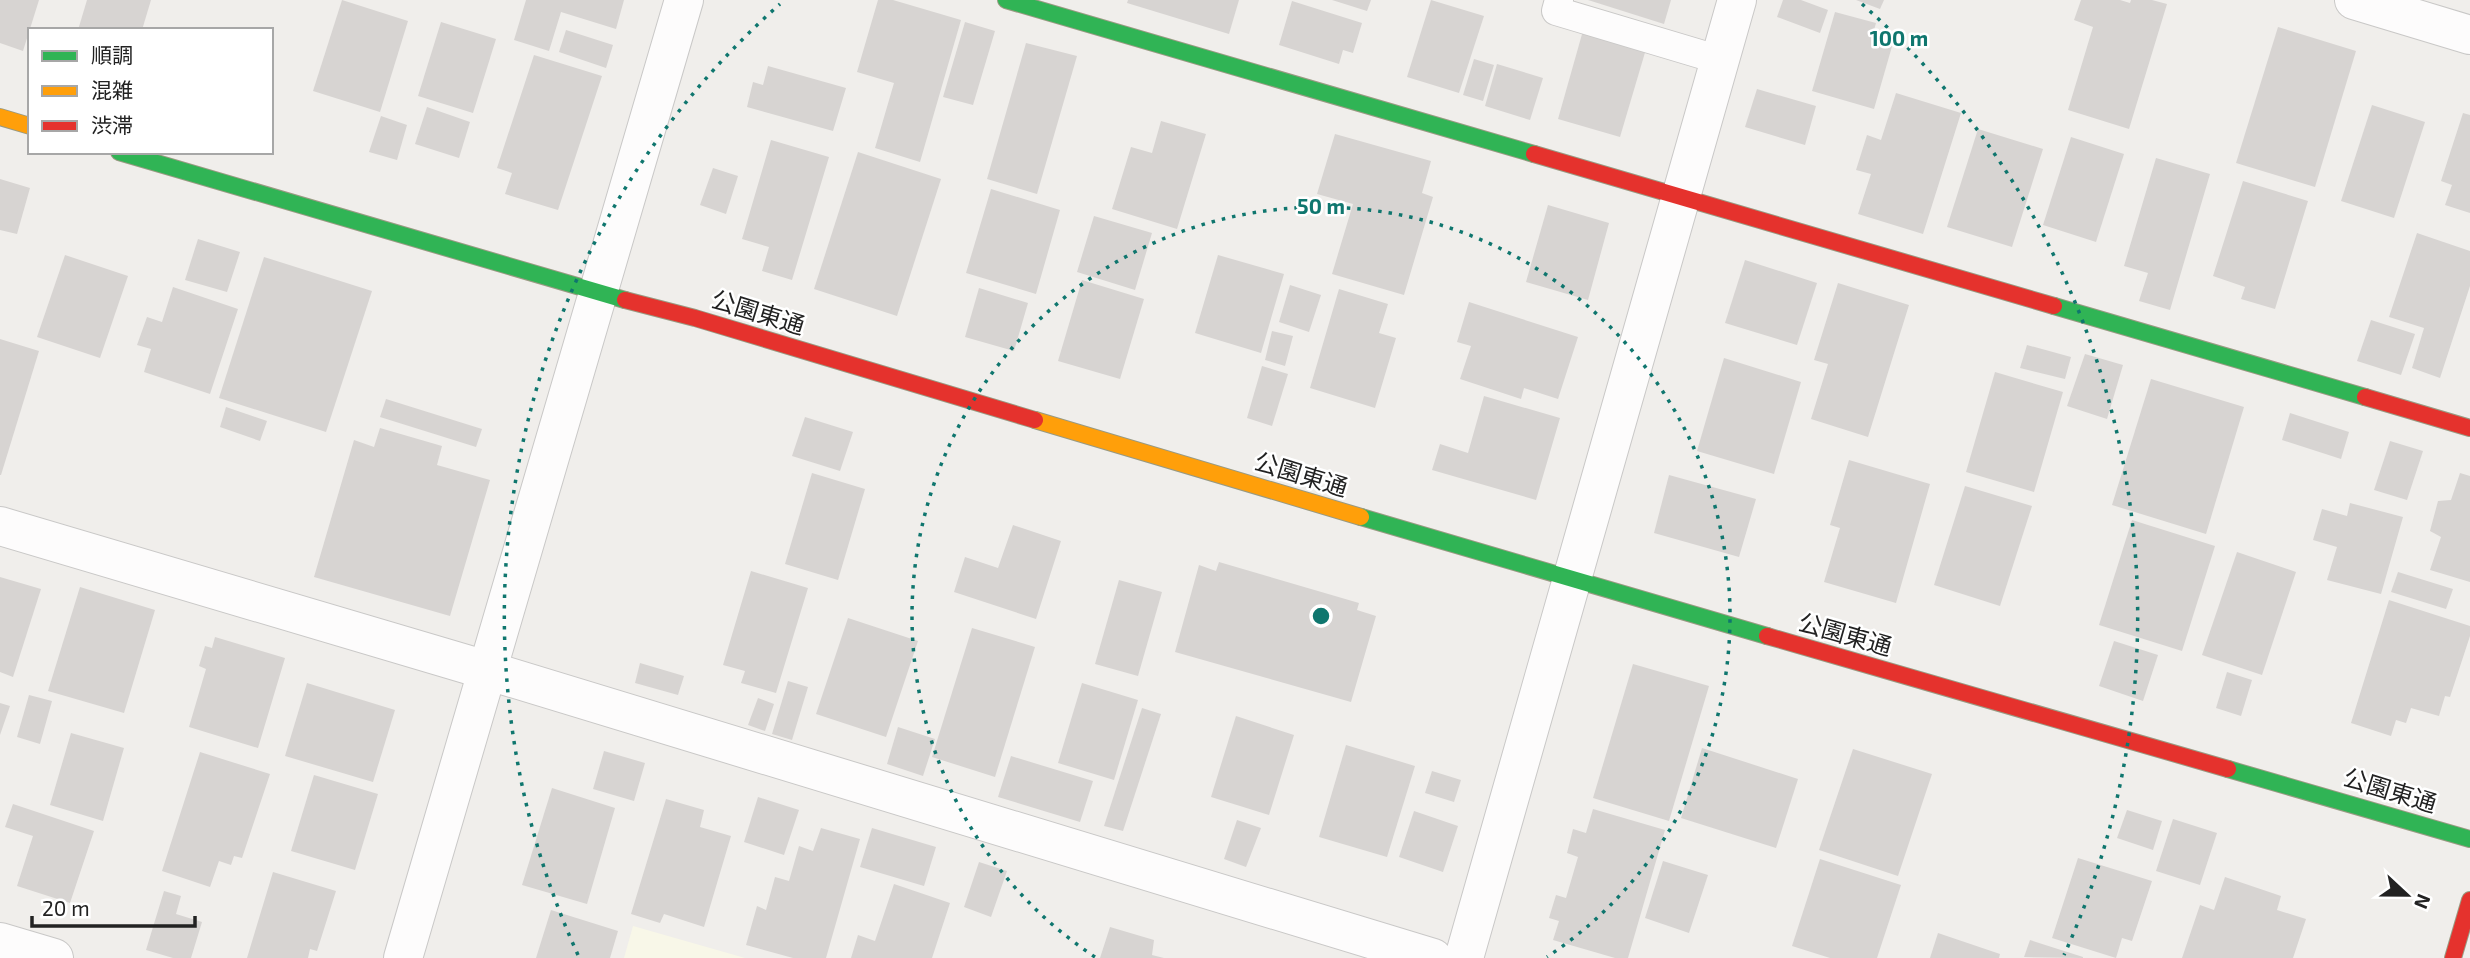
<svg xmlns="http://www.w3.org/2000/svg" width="2470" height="958" font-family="'Exo 2','Noto Sans JP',sans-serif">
<rect width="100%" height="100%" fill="#f0eeeb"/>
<polygon fill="#f8f7e8" points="633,926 745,958 624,958"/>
<g fill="#d7d4d2">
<polygon points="0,0 39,0 23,51 0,43"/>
<polygon points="87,0 151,0 142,30 78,30"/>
<polygon points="342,0 408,21 380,112 313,91"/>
<polygon points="526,0 624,0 616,29 561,12 549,51 514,40"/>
<polygon points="878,0 893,0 961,20 920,162 875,148 894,83 857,72"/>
<polygon points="1128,0 1239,0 1229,34 1127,3"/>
<polygon points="1332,0 1371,0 1367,11"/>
<polygon points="1431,0 1484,16 1459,93 1407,77"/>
<polygon points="1588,0 1671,0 1664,24"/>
<polygon points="1783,0 1801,0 1828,10 1820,33 1777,17"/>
<polygon points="1856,0 1884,0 1880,9"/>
<polygon points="2081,0 2120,0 2130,3 2131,0 2152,0 2167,4 2129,129 2068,110 2093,27 2074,20"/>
<polygon points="1292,1 1362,23 1353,53 1343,50 1339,64 1279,45"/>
<polygon points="1835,12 1876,23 1874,30 1895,36 1874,109 1812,91"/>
<polygon points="1586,20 1649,39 1620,137 1558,119"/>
<polygon points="441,22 496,39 473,113 418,96"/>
<polygon points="965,22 995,31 973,105 943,97"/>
<polygon points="2278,27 2356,51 2315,187 2236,163"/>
<polygon points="566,30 613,45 606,68 559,52"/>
<polygon points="1026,43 1077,56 1037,194 987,179"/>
<polygon points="534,55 602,76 558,210 505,194 512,173 497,168"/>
<polygon points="1474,59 1494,65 1483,101 1463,95"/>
<polygon points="1497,64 1543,78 1530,120 1485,106"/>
<polygon points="768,66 846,88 833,131 747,107 753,82 763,85"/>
<polygon points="1757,89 1816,106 1805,145 1745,127"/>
<polygon points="1896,93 1961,113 1923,234 1858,214 1871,174 1856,170 1867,135 1881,140"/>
<polygon points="2372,105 2425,122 2394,218 2341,201"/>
<polygon points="427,107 470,122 459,158 415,144"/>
<polygon points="2463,113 2470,115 2470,213 2445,205 2452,185 2441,181"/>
<polygon points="381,116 407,125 397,160 369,152"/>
<polygon points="1161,121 1206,134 1177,229 1112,209 1131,147 1152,153"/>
<polygon points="1978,129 2043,149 2012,247 1947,227"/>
<polygon points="1335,134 1431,161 1422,193 1433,197 1404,295 1332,274 1353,204 1317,194"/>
<polygon points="2071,137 2124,154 2096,242 2043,225"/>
<polygon points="771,140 829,157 792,280 762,271 769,247 742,239"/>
<polygon points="858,152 941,179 897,316 814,289"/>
<polygon points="2156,158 2210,174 2170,310 2139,301 2148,273 2124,266"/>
<polygon points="713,168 738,176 726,214 700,205"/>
<polygon points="0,179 30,188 17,234 0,230"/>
<polygon points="2243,181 2308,201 2275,309 2241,299 2245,287 2213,276"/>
<polygon points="991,189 1060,210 1036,294 966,273"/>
<polygon points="1548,205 1609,223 1588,300 1526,282"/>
<polygon points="1094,216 1152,233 1135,290 1077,272"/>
<polygon points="2417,233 2470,251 2470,286 2440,378 2412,368 2424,328 2389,317"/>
<polygon points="198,239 240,252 227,292 185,280"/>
<polygon points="65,255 128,276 100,358 37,337"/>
<polygon points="1218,255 1284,274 1261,353 1195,333"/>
<polygon points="264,257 372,291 326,432 219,398"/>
<polygon points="1745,260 1817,283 1797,345 1725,323"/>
<polygon points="1082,280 1144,299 1120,379 1058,361"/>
<polygon points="1838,283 1909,305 1868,437 1811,419 1828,364 1814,360"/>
<polygon points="1290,285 1321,295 1309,332 1279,322"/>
<polygon points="173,287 238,309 210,394 144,372 151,349 137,345 147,317 162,322"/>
<polygon points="979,288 1028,303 1014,351 965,337"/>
<polygon points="1339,289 1388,304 1379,333 1396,338 1375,408 1310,388"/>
<polygon points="1469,302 1578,337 1558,399 1524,388 1521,399 1460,379 1471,346 1457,342"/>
<polygon points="2371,320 2415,334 2401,375 2357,361"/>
<polygon points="1272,331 1293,336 1285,366 1265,360"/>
<polygon points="0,339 39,351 1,475 0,475"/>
<polygon points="2027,345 2071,357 2065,379 2020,368"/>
<polygon points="2085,354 2123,365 2107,419 2067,406"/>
<polygon points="1724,358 1801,382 1774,474 1697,451"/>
<polygon points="1262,366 1288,374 1272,426 1247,418"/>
<polygon points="1995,372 2063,392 2034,492 1966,472"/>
<polygon points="2151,379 2244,407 2206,534 2112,505"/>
<polygon points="1484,396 1560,418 1536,500 1432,470 1440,444 1468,453"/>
<polygon points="386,399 482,429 476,447 380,417"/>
<polygon points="226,407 267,421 260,441 220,427"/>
<polygon points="2290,413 2349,432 2341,459 2282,440"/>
<polygon points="805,417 853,432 840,471 792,456"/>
<polygon points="380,428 442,446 437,465 490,480 450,616 314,577 354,440 374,447"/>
<polygon points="2390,441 2423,451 2407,500 2374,490"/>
<polygon points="1849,460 1930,484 1896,603 1824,582 1840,528 1830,525"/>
<polygon points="812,473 865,489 838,580 785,564"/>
<polygon points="2460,473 2470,476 2470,582 2430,570 2441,537 2430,531 2438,501 2451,500"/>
<polygon points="1669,475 1756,499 1739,557 1654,533"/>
<polygon points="1965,486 2032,506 2000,606 1934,585"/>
<polygon points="2350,503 2403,517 2381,594 2327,580 2337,547 2313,540 2322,509 2347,516"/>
<polygon points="2132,520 2215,546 2182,651 2099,625"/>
<polygon points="1013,525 1061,541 1036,619 954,592 965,557 998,568"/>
<polygon points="2237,552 2296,572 2262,675 2202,655"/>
<polygon points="1219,562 1359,603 1357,610 1376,616 1351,702 1175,652 1199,565 1216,571"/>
<polygon points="751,571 808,588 776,693 741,683 745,671 723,665"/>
<polygon points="2398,572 2453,589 2446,609 2391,592"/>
<polygon points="0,577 41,589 13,677 0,672"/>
<polygon points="1119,580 1162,592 1138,676 1095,664"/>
<polygon points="80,587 155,610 124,713 48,691"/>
<polygon points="2389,600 2470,626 2470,636 2450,697 2445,696 2439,716 2411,708 2406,723 2396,720 2391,736 2351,723"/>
<polygon points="848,618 918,641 886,737 816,714"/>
<polygon points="972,628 1035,647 995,777 932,757"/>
<polygon points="215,637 285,658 258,748 189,727 206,669 199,666 205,646 212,648"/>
<polygon points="2114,641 2158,655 2143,701 2099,686"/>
<polygon points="640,663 684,676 678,695 635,683"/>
<polygon points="1633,664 1709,686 1669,821 1593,798"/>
<polygon points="2227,672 2252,680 2241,716 2216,708"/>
<polygon points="788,681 808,687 792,740 772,734"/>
<polygon points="307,683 395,710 373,782 285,756"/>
<polygon points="1082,683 1138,700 1114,780 1058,763"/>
<polygon points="29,695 52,701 40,744 17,737"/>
<polygon points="758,698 774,704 765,731 748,725"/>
<polygon points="0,703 10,706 0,735"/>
<polygon points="1142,708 1161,714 1123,831 1104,826"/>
<polygon points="1236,716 1294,735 1269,815 1211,797"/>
<polygon points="898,727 935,739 923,776 887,764"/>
<polygon points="71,733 124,748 103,821 50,805"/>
<polygon points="1346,745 1415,766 1387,857 1319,837"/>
<polygon points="1702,748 1798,779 1776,848 1681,818"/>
<polygon points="1853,749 1932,774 1898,876 1819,850"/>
<polygon points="604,751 645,763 634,801 593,789"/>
<polygon points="200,752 270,774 242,858 234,856 231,865 219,861 210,887 162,871"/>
<polygon points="1011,756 1093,781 1080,822 998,797"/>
<polygon points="1432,771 1461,780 1454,802 1425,793"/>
<polygon points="314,775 378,794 355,870 291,851"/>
<polygon points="552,788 615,808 587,904 522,885"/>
<polygon points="758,797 799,810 784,855 744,842"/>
<polygon points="666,799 704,810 700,827 731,836 704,927 664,914 660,923 631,914"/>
<polygon points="13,804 94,831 70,903 17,886 33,836 5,827"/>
<polygon points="1593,809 1665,830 1628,958 1615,958 1553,940 1559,921 1549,918 1556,895 1566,898 1578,857 1567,853 1573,829 1586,833"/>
<polygon points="2127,810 2162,821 2153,850 2117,838"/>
<polygon points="1414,811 1458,826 1443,872 1399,857"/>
<polygon points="2173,819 2217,833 2200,885 2156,871"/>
<polygon points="1237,820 1261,828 1246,867 1224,859"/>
<polygon points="821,828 860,839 826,958 793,958 746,945 757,906 766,910 775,877 789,881 799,846 813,851"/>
<polygon points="872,828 936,847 924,886 860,867"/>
<polygon points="2078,858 2152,881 2132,941 2122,938 2116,958 2052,938"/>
<polygon points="1820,859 1901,885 1877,958 1830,958 1792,946"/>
<polygon points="1663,861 1708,875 1689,933 1645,918"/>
<polygon points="979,862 1007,871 991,917 964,907"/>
<polygon points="273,872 336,891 317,951 310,949 308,958 247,958"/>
<polygon points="2225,877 2281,896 2277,910 2306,919 2293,958 2182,958 2200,905 2214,910"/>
<polygon points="894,884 950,903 932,958 851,958 858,935 875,941"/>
<polygon points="164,891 181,896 176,914 202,922 191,958 173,958 146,950"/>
<polygon points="551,910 618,931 610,958 536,958"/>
<polygon points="1110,927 1154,940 1152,955 1164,958 1100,958"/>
<polygon points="1938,933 2000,954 1999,958 1930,958"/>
<polygon points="2030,940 2083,957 2083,958 2024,957"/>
</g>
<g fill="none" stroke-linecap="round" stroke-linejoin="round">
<g stroke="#c9c8c7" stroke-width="30">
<polyline id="lane" points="1559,0 1556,11 1720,60"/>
</g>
<g stroke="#c9c8c7" stroke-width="40">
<g id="street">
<polyline points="2354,0 2470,35"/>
<polyline points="0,526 486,670 1433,958"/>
<polyline points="0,942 54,958"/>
<polyline points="403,958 684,0"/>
<polyline points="1464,958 1737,0"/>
</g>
</g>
<g stroke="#999a82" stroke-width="18">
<g id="fast">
<polyline points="1006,0 1534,154"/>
<polyline points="119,152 625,300"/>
<polyline points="2054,306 2365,397"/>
<polyline points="1361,517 1767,636"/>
<polyline points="2228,769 2470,839"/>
</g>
</g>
<g stroke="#999a82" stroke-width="18">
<g id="slow">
<polyline points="0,117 30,126"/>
<polyline points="1035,420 1361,517"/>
</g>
</g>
<g stroke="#999a82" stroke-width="18">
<g id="jam">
<polyline points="1534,154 2054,306"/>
<polyline points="625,300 695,318 1035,420"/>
<polyline points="2365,397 2470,428"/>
<polyline points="1767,636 2228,769"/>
<polyline points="2453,958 2470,900"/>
</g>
</g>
<use href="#lane" stroke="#fdfcfc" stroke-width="28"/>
<use href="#street" stroke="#fdfcfc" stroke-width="38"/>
<use href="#fast" stroke="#30b455" stroke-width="16"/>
<use href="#slow" stroke="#ff9f0a" stroke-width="16"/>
<use href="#jam" stroke="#e5322d" stroke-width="16"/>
</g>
<g fill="none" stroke="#0f766e" stroke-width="3.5" stroke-dasharray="3.5 7">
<path d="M1095 957A409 409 0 1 1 1547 957"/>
<path d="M578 955A817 817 0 0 1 780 4M1862 4A817 817 0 0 1 2064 955"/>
</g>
<g text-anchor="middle" stroke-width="5" stroke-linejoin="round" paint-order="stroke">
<g font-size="24" fill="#222" stroke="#fff">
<text transform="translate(758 313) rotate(17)" y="8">公園東通</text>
<text transform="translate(1301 475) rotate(17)" y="8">公園東通</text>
<text transform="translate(1845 635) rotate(16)" y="8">公園東通</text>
<text transform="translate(2390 791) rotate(17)" y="8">公園東通</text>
</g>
</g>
<circle cx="1321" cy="616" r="10" fill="#0f766e" stroke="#fff" stroke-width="3.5"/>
<g font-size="21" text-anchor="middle" font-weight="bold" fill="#0f766e" stroke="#fff" stroke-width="5" stroke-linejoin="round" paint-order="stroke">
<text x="1899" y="46">100 m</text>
<text x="1321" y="214">50 m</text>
</g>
<rect x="28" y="28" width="245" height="126" fill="#ffffff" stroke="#a7a7a7" stroke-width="2"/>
<rect x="42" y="51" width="35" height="10" fill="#30b455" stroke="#a7a7a7" stroke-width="2"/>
<text x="91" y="63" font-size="21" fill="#222222">順調</text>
<rect x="42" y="86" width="35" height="10" fill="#ff9f0a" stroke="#a7a7a7" stroke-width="2"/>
<text x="91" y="98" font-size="21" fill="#222222">混雑</text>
<rect x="42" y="121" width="35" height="10" fill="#e5322d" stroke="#a7a7a7" stroke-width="2"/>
<text x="91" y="133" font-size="21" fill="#222222">渋滞</text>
<g transform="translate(2407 895) rotate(112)" stroke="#ffffff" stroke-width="5" paint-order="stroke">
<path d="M0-5L12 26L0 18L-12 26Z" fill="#222222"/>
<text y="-10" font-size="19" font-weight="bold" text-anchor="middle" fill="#222222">N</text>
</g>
<path d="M32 916v10h163v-10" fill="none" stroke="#222222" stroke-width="3.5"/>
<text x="42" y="916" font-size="21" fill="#222222" stroke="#ffffff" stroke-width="5" paint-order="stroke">20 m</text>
</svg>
